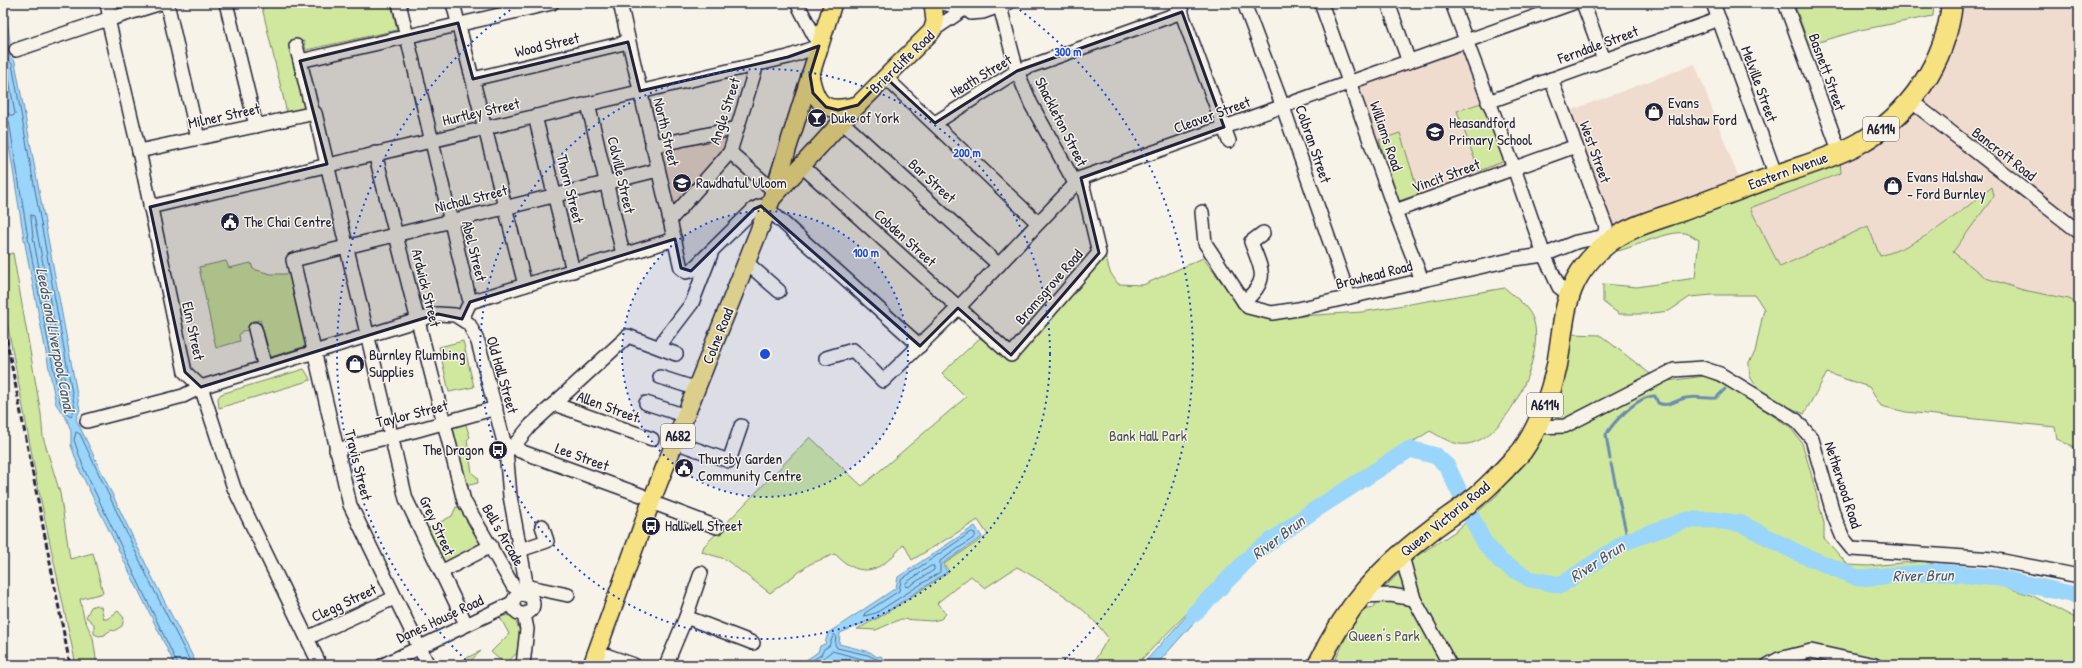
<svg xmlns="http://www.w3.org/2000/svg" width="2082" height="668" font-family="'Patrick Hand',sans-serif">
<rect width="100%" height="100%" fill="#f7f3e8"/>
<filter id="ink" filterUnits="userSpaceOnUse"><feTurbulence type="fractalNoise" baseFrequency=".025" numOctaves="2"/><feDisplacementMap in="SourceGraphic" scale="8" xChannelSelector="R" yChannelSelector="G"/><feConvolveMatrix kernelMatrix="1 2 1 2 8 2 1 2 1" color-interpolation-filters="sRGB"/></filter>
<g filter="url(#ink)">
<g fill="#efdcce">
<polygon points="1957,3 2079,3 2079,305 2069,299 2023,290 1986,278 1953,252 1994,196 1897,251 1880,256 1867,226 1780,267 1750,208 1841,174 1839,162 1887,135"/>
<polygon points="1465,48 1506,164 1400,202 1359,86"/>
<polygon points="1695,64 1740,182 1611,226 1569,111"/>
<polygon points="725,138 720,159 673,208 660,152"/>
</g>
<g fill="#d0e89d" stroke="#79856c">
<polygon points="261,3 391,3 397,30 306,50 304,41 293,44 308,107 287,113"/>
<polygon points="1794,3 1934,3 1933,16 1860,30 1809,45"/>
<polygon points="1484,102 1505,161 1479,171 1457,111"/>
<polygon points="1400,133 1419,194 1399,201 1379,140"/>
<path d="M1840,161L1841,173L1750,208L1780,267L1868,226L1880,256C1923,244 1958,214 1992,187L1994,196L1953,252L1986,278L2023,290L2069,299L2079,305V450L2057,439L2055,427L1906,412L1881,406L1869,387L1827,373L1804,414C1789,407 1761,395 1752,380C1749,376 1749,367 1749,362L1755,352L1764,309L1755,295H1712L1690,297L1669,311L1645,314H1619L1603,302V284L1637,287L1695,278L1699,240C1695,238 1690,234 1685,233C1670,230 1634,247 1618,251L1625,240Z"/>
<polygon points="13,253 41,414 43,437 60,493 70,559 93,553 103,593 80,599 84,618 93,638 97,665 76,665 37,482 3,300 3,256"/>
<path d="M1105,255L1110,272L1118,284L1143,285L1203,258L1243,310L1270,318L1362,312L1505,288C1516,298 1530,307 1534,322C1544,358 1507,439 1467,444C1454,446 1441,437 1430,431L1270,533L1254,545L1136,665H1092L1108,638C1083,603 1053,588 1017,567L985,588L971,576L937,603L946,614L941,619L932,621L901,619L876,630L857,629L880,617L949,572L944,564L988,535L978,520L912,560L904,544C882,570 863,582 835,554L810,564L770,593L725,559L702,552L704,546L810,437L862,486L966,397L942,373L980,338L1013,362Z"/>
<polygon points="226,261 229,268 251,263 253,269 271,274 290,274 306,346 271,357 260,320 252,321 249,325 249,330 242,331 239,335 240,341 216,348 199,267"/>
<polygon points="1572,334 1600,335 1649,373 1667,381 1705,376 1728,386 1790,427 1802,443 1809,466 1824,523 1824,538 1848,565 1868,566 1924,561 2033,596 2079,620 2079,665 1333,665 1348,633 1364,609 1374,607 1384,588 1417,556 1456,531 1496,496 1533,449 1557,399"/>
<polygon points="463,341 474,387 449,392 439,347"/>
<polygon points="304,369 311,380 219,408 218,398 221,394"/>
<polygon points="465,422 470,437 467,440 472,473 477,477 478,483 465,486 450,425"/>
<polygon points="456,507 462,508 482,545 441,564 425,530 452,516"/>
<polygon points="96,605 101,607 104,619 107,619 118,611 124,618 122,626 114,631 112,630 106,633 105,635 99,636 94,634 94,624 86,617 91,607"/>
<polygon points="508,615 514,618 520,631 517,653 505,664 491,652 509,634 500,617"/>
<polygon points="481,651 466,665 452,665"/>
</g>
<g fill="#9ad5fb" stroke="#6a8dae">
<polygon points="3,3 5,3 10,42 8,48 10,57 15,62 80,410 76,419 152,577 197,665 175,665 80,471 71,445 71,431 67,420 56,404 24,239 5,120 3,106"/>
<polygon points="975,526 982,537 942,564 947,572 878,617 840,633 839,644 870,652 877,657 881,656 885,661 885,665 799,665 818,652 820,646 825,644 828,633 831,631 896,588 898,577"/>
<polygon points="1205,595 1213,601 1156,665 1142,665"/>
</g>
<g fill="none" stroke-linecap="round" stroke-linejoin="round">
<g stroke="#526a88" stroke-width="1">
<path d="M3,16C4,24 6,32 6,40C6,51 3,54 12,64L75,409L71,416L65,412L60,403L28,238L9,121L3,117"/>
<polyline points="3,62 7,67 15,114 13,116 3,112"/>
<polygon points="31,215 34,216 69,402 68,404 65,401 33,237"/>
<polygon points="972,532 975,533 975,537 940,561 940,572 876,613 864,616 865,613 899,591 901,580"/>
<polygon points="931,566 934,566 934,570 908,587 905,586 906,583"/>
<polyline points="178,665 84,469 74,440 76,432 80,434 148,578 192,665"/>
<polyline points="805,665 821,655 824,649 829,646 834,634 836,636 835,644 837,648 868,655 880,661 881,665"/>
<polyline points="814,665 832,651 866,660 873,665"/>
</g>
<g stroke="#6a8dae" stroke-width="3">
<path d="M1610,459L1606,435C1613,422 1639,395 1655,396L1658,403C1668,407 1672,402 1682,399C1693,395 1705,399 1716,398L1725,389"/>
<polyline points="1611,464 1628,541"/>
</g>
<polyline stroke="#9ad5fb" stroke-width="17" points="1194,614 1253,554 1310,513 1410,449 1436,456 1447,466 1483,541 1501,562 1530,579 1561,585 1627,541 1687,520 1715,520 1742,524 1798,553 1858,578 1939,572 1999,578 2079,596"/>
<g stroke="#22223b" stroke-width="16">
<g id="minor">
<polyline points="107,3 110,19 108,19 139,151 185,372 201,387 234,488 320,665"/>
<polyline points="167,3 198,138"/>
<polyline points="226,3 256,126"/>
<polyline points="399,3 470,302 462,319"/>
<polyline points="453,3 525,285"/>
<polyline points="620,3 681,268 686,272 691,271 754,209 760,206 768,209 920,346"/>
<polyline points="797,3 816,39 821,42"/>
<polyline points="941,3 950,5 972,3"/>
<polyline points="999,3 1017,71 1031,104 1075,183"/>
<polyline points="1178,3 1229,141"/>
<polyline points="1244,3 1283,107 1349,297"/>
<polyline points="1321,3 1395,211 1422,280"/>
<polyline points="1388,3 1409,62"/>
<polyline points="1452,3 1514,168 1544,255 1559,287 1569,295"/>
<polyline points="1583,3 1604,60"/>
<polyline points="1713,3 1776,176"/>
<polyline points="1785,3 1840,153"/>
<polyline points="966,8 971,13 983,12 1008,3"/>
<polyline points="110,19 161,3"/>
<polyline points="932,31 973,3"/>
<polyline points="296,46 300,61"/>
<polyline points="16,50 108,19"/>
<polyline points="885,77 1038,223"/>
<polyline points="473,79 628,42"/>
<polyline points="1551,79 1606,227 1604,236"/>
<polyline points="1911,101 2079,232"/>
<polyline points="1488,102 1719,19"/>
<polyline points="588,104 623,254"/>
<polyline points="313,114 300,61 552,3"/>
<polyline points="535,116 573,271"/>
<polyline points="842,122 999,265"/>
<polyline points="935,123 1017,71 1182,12"/>
<polyline points="652,146 737,128"/>
<polyline points="139,151 315,113 406,499 466,624"/>
<polyline points="730,152 774,191"/>
<polyline points="375,153 464,501 513,586"/>
<polyline points="802,166 1011,355 1099,253 1081,178"/>
<polyline points="150,207 788,57 819,46"/>
<polyline points="1395,211 1576,146"/>
<polyline points="1202,212 1205,243 1244,302 1248,307 1272,313 1298,309 1514,259 1544,255 1576,242 1606,236 1610,241"/>
<polyline points="671,219 730,152 757,64"/>
<polyline points="747,263 779,291"/>
<polyline points="470,302 675,239"/>
<path d="M1244,302C1270,279 1262,271 1251,242L1263,233"/>
<polyline points="255,329 265,368"/>
<polyline points="663,341 692,303 711,254"/>
<polyline points="826,358 853,350 883,381 958,308 1081,178 1573,3"/>
<polyline points="660,377 697,389"/>
<polyline points="646,403 686,416"/>
<polyline points="554,404 652,439"/>
<polyline points="87,421 183,396 201,387 418,320 438,314 455,315 469,324 478,342 506,450 510,496 525,577 525,595"/>
<polyline points="1535,427 1565,426 1674,370 1702,368 1720,374 1796,420 1812,439 1834,516 1843,538 1852,549 1993,559 2079,576"/>
<polyline points="675,442 729,461 741,426"/>
<polyline points="515,445 520,451 641,495"/>
<polyline points="336,450 414,431 496,408"/>
<polyline points="506,450 512,448 531,425 628,336 676,354"/>
<polyline points="651,502 717,527"/>
<polyline points="520,550 547,541 542,526"/>
<polyline points="1401,553 1414,599 1450,665"/>
<polyline points="441,572 491,546"/>
<polyline points="525,586 568,595"/>
<circle cx="523" cy="604" r="10"/>
<polyline points="1360,596 1391,595 1414,599"/>
<polyline points="686,617 753,643"/>
<polyline points="307,638 394,598"/>
<polyline points="597,652 634,665"/>
<polyline points="383,665 512,603"/>
<polyline points="428,665 350,505 293,260 658,170"/>
<polyline points="523,665 527,629 524,615"/>
<polyline points="666,665 686,617 701,573"/>
<polyline points="1768,665 1779,659 1811,651 1875,665"/>
</g>
</g>
<g stroke="#22223b" stroke-width="20">
<g id="major">
<path d="M810,75C816,108 827,113 858,105"/>
<polyline points="774,196 846,117 932,31 935,22 933,3"/>
<polyline points="592,665 651,502 772,198 833,3"/>
</g>
</g>
<g stroke="#22223b" stroke-width="23">
<path id="highway" d="M1318,665C1346,606 1379,570 1430,531C1445,519 1462,509 1477,496C1487,488 1496,478 1505,469C1510,463 1517,457 1522,451C1539,427 1551,394 1557,365C1566,314 1562,279 1608,243C1629,226 1659,219 1684,210C1716,198 1748,186 1780,174C1806,165 1834,157 1858,144C1910,115 1946,62 1952,3"/>
</g>
<use href="#minor" stroke="#f7f3e8" stroke-width="13"/>
<use href="#major" stroke="#f6e281" stroke-width="17"/>
<use href="#highway" stroke="#f6e281" stroke-width="20"/>
<polyline stroke="#22223b" stroke-width="3" stroke-dasharray="6 3" stroke-linecap="butt" points="3,321 70,665"/>
</g>
</g>
<path fill="#22223b" fill-opacity="0.2" stroke="#22223b" stroke-width="3" stroke-linejoin="round" d="M1182,12L1224,127L1081,178L1099,253L1011,355L958,308L920,346L761,206L754,209L691,271L681,268L675,239L470,302L462,319L438,314L418,320L201,387L185,372L150,207L327,164L300,61L458,23L473,79L628,42L640,91L788,57L819,46L810,75L813,93L826,107L838,110L858,105L885,77L935,123L1017,71Z"/>
<circle cx="765" cy="354" r="143" fill="#1d4ed8" fill-opacity=".12"/>
<g fill="none" stroke="#1d4ed8" stroke-width="2" stroke-dasharray="2 4">
<circle cx="765" cy="354" r="143"/>
<circle cx="765" cy="354" r="285"/>
<path d="M470 664A428 428 0 0 1 520 3M1010 3A428 428 0 0 1 1060 664"/>
</g>
<defs>
<g id="shop-disc" transform="scale(1)"><circle r="9.5" fill="#22223b" stroke="#f7f3e8"/><path d="M-5-2.5h2.3a2.7 3.5 0 0 1 5.4 0H5L5.5 6h-11ZM-1.5-2.5h3a1.5 2.3 0 0 0-3 0Z" fill="#fff"/></g>
<g id="bar-disc" transform="scale(1)"><circle r="9.5" fill="#22223b" stroke="#f7f3e8"/><path d="M-6-5H6L.8 .8V4.5H3.5V6h-7V4.5H-.8V.8Z" fill="#fff"/></g>
<g id="school-disc" transform="scale(1)"><circle r="9.5" fill="#22223b" stroke="#f7f3e8"/><path d="M0-5L7-2L0 1L-7-2ZM-4 1L0 2.5L4 1V4Q0 6-4 4Z" fill="#fff"/></g>
<g id="civic-disc" transform="scale(1)"><circle r="9.5" fill="#22223b" stroke="#f7f3e8"/><path d="M-.6-6.5H3V-4.5H.6V-3L4-1V1h2V6H-6V1h2V-1L-.6-3ZM-1.2 2.5V6h2.4V2.5Z" fill="#fff"/></g>
<g id="bus-disc" transform="scale(1)"><circle r="9.5" fill="#22223b" stroke="#f7f3e8"/><path d="M-5-6H5V4H4V6H2V4H-2V6H-4V4H-5ZM-3.5-4V0h7V-4ZM-3.5 1.2v1.5H-2V1.2ZM2 1.2v1.5H3.5V1.2Z" fill="#fff"/></g>
</defs>
<g fill-rule="evenodd">
<use href="#shop-disc" x="1654" y="112"/>
<use href="#bar-disc" x="817" y="118"/>
<use href="#school-disc" x="1435" y="132"/>
<use href="#school-disc" x="682" y="183"/>
<use href="#shop-disc" x="1893" y="186"/>
<use href="#civic-disc" x="230" y="222"/>
<use href="#shop-disc" x="355" y="364"/>
<use href="#bus-disc" x="498" y="450"/>
<use href="#civic-disc" x="684" y="468"/>
<use href="#bus-disc" x="651" y="526"/>
</g>
<g text-anchor="middle" stroke-width="3" stroke-linejoin="round" paint-order="stroke">
<g fill="#f7f3e8" stroke="#62616f" stroke-width="1">
<rect x="1863" y="117" width="36" height="24" rx="3"/>
<rect x="1527" y="393" width="36" height="24" rx="3"/>
<rect x="661" y="424" width="34" height="24" rx="3"/>
</g>
<g font-size="14" font-weight="bold" fill="#22223b">
<text x="1881" y="134">A6114</text>
<text x="1545" y="410">A6114</text>
<text x="678" y="441">A682</text>
</g>
<g font-size="15" fill="#22223b" stroke="#f7f3e8">
<text transform="translate(547 45) rotate(-13)" y="5">Wood Street</text>
<text transform="translate(1598 45) rotate(-20)" y="5">Ferndale Street</text>
<text transform="translate(902 62) rotate(-44)" y="5">Briercliffe Road</text>
<text transform="translate(1827 72) rotate(70)" y="5">Basnett Street</text>
<text transform="translate(981 76) rotate(-31)" y="5">Heath Street</text>
<text transform="translate(1759 84) rotate(70)" y="5">Melville Street</text>
<text transform="translate(725 111) rotate(-72)" y="5">Angle Street</text>
<text transform="translate(481 112) rotate(-13)" y="5">Hurtley Street</text>
<text transform="translate(1212 115) rotate(-20)" y="5">Cleaver Street</text>
<text transform="translate(224 116) rotate(-12)" y="5">Milner Street</text>
<text transform="translate(1061 122) rotate(63)" y="5">Shackleton Street</text>
<text transform="translate(666 132) rotate(77)" y="5">North Street</text>
<text transform="translate(1386 136) rotate(71)" y="5">Williams Road</text>
<text transform="translate(1313 144) rotate(71)" y="5">Colbran Street</text>
<text transform="translate(1595 152) rotate(70)" y="5">West Street</text>
<text transform="translate(2004 154) rotate(38)" y="5">Bancroft Road</text>
<text transform="translate(1788 171) rotate(-20)" y="5">Eastern Avenue</text>
<text transform="translate(621 175) rotate(77)" y="5">Colville Street</text>
<text transform="translate(1446 176) rotate(-20)" y="5">Vincit Street</text>
<text transform="translate(932 181) rotate(42)" y="5">Bar Street</text>
<text transform="translate(570 189) rotate(76)" y="5">Thorn Street</text>
<text transform="translate(471 199) rotate(-14)" y="5">Nicholl Street</text>
<text transform="translate(905 238) rotate(42)" y="5">Cobden Street</text>
<text transform="translate(474 251) rotate(76)" y="5">Abel Street</text>
<text transform="translate(1374 275) rotate(-14)" y="5">Browhead Road</text>
<text transform="translate(1049 287) rotate(-49)" y="5">Bromsgrove Road</text>
<text transform="translate(426 288) rotate(76)" y="5">Ardwick Street</text>
<text transform="translate(193 331) rotate(78)" y="5">Elm Street</text>
<text transform="translate(718 336) rotate(-68)" y="5">Colne Road</text>
<text transform="translate(502 375) rotate(74)" y="5">Old Hall Street</text>
<text transform="translate(608 407) rotate(20)" y="5">Allen Street</text>
<text transform="translate(412 414) rotate(-14)" y="5">Taylor Street</text>
<text transform="translate(582 457) rotate(20)" y="5">Lee Street</text>
<text transform="translate(358 465) rotate(76)" y="5">Travis Street</text>
<text transform="translate(1843 485) rotate(72)" y="5">Netherwood Road</text>
<text transform="translate(1445 519) rotate(-39)" y="5">Queen Victoria Road</text>
<text transform="translate(437 526) rotate(65)" y="5">Grey Street</text>
<text transform="translate(503 535) rotate(60)" y="5">Bell's Arcade</text>
<text transform="translate(344 603) rotate(-25)" y="5">Clegg Street</text>
<text transform="translate(440 619) rotate(-25)" y="5">Danes House Road</text>
</g>
<g font-size="15" fill="#22223b" stroke="#f7f3e8" text-anchor="start">
<text x="1668" y="108">Evans<tspan x="1668" dy="17">Halshaw Ford</tspan></text>
<text x="831" y="123">Duke of York</text>
<text x="1449" y="128">Heasandford<tspan x="1449" dy="17">Primary School</tspan></text>
<text x="1907" y="182">Evans Halshaw<tspan x="1907" dy="17">- Ford Burnley</tspan></text>
<text x="696" y="188">Rawdhatul Uloom</text>
<text x="244" y="227">The Chai Centre</text>
<text x="369" y="360">Burnley Plumbing<tspan x="369" dy="17">Supplies</tspan></text>
<text x="484" y="455" text-anchor="end">The Dragon</text>
<text x="698" y="464">Thursby Garden<tspan x="698" dy="17">Community Centre</tspan></text>
<text x="665" y="531">Hallwell Street</text>
</g>
<g font-size="15" fill="#4e5454" stroke="#f7f3e8">
<text x="1148" y="441">Bank Hall Park</text>
<text x="1384" y="641">Queen's Park</text>
</g>
<g font-size="16" font-style="italic" fill="#465875" stroke="#f7f3e8">
<text transform="translate(56 340) rotate(79)" y="6">Leeds and Liverpool Canal</text>
<text transform="translate(1278 537) rotate(-37)" y="6">River Brun</text>
<text transform="translate(1597 561) rotate(-33)" y="6">River Brun</text>
<text transform="translate(1923 575) rotate(-1)" y="6">River Brun</text>
</g>
</g>
<circle cx="765" cy="354" r="6" fill="#1d4ed8" stroke="#f7f3e8" stroke-width="2"/>
<g font-size="12" text-anchor="middle" font-weight="bold" fill="#1d4ed8" stroke="#f7f3e8" stroke-width="3" stroke-linejoin="round" paint-order="stroke">
<text x="1068" y="56">300 m</text>
<text x="967" y="157">200 m</text>
<text x="866" y="257">100 m</text>
</g>
<rect width="2082" height="668" fill="none" stroke="#f7f3e8" stroke-width="16"/>
<rect x="8" y="8" width="2066" height="652" fill="none" stroke="#22223b" stroke-width="1.5" filter="url(#ink)"/>
</svg>
